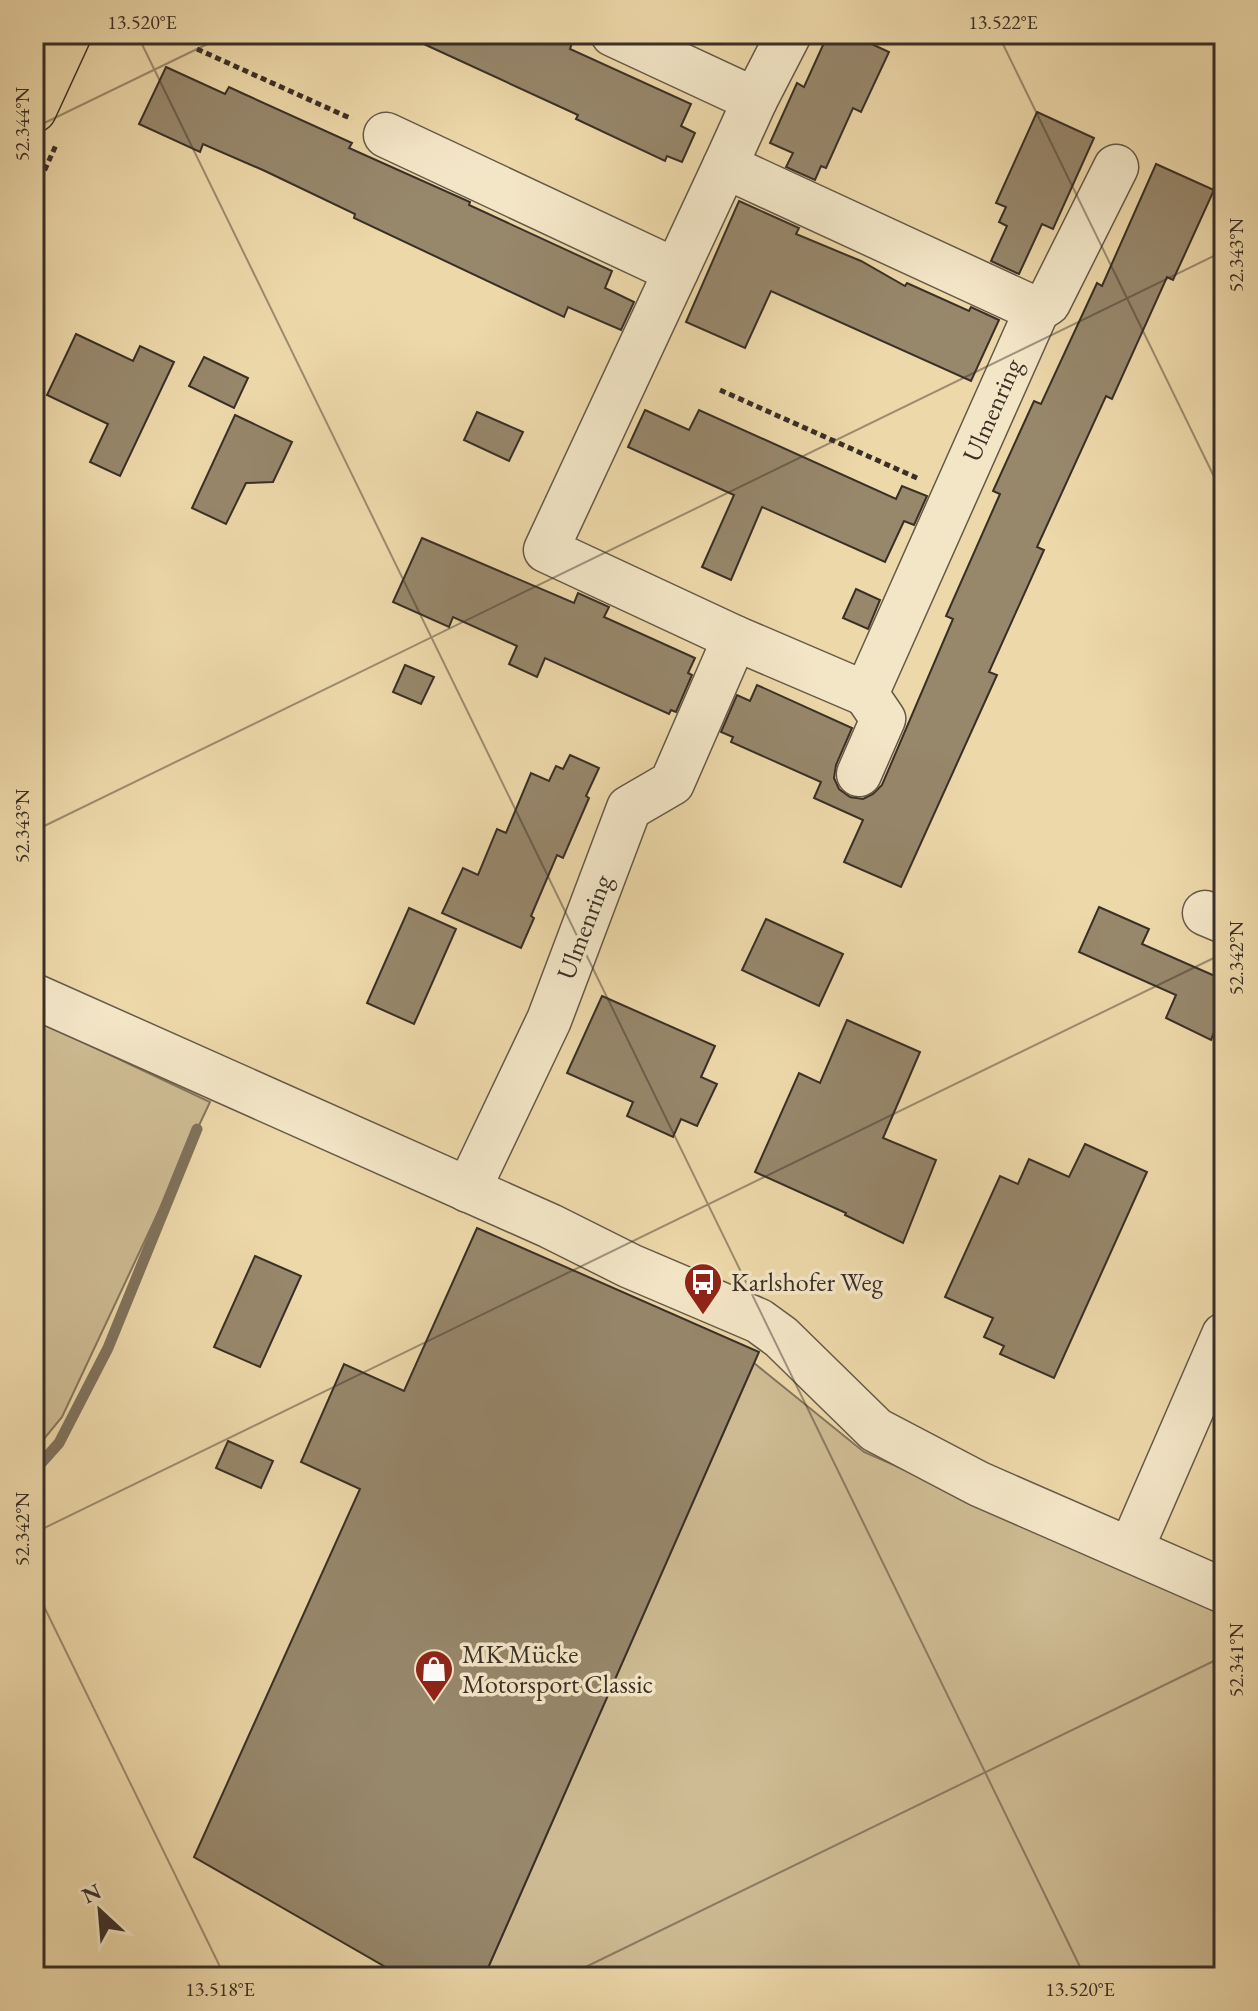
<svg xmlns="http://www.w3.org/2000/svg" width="1258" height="2011" font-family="'EB Garamond',serif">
<rect width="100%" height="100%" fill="#edd8a9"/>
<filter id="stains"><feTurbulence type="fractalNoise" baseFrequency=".0025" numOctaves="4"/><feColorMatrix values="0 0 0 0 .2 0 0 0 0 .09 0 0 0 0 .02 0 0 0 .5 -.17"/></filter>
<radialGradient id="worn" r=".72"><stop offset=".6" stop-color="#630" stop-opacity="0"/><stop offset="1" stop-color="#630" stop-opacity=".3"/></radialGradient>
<g fill="#cebb93" stroke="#84755d" stroke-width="2">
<polygon points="34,1019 210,1102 62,1417 34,1451"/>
<polygon points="754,1363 864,1452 1224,1611 1224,1977 484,1977"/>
</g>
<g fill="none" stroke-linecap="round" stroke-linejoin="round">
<polyline stroke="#80725b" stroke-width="11" points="34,1471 59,1443 108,1348 197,1129"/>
</g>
<g fill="#97876b" stroke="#392f27" stroke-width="2">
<polygon points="402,34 552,34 572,43 570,49 691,104 681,126 695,133 682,162 667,156 665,161 576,119 578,115"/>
<polygon points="828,34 850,34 889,52 861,112 853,108 826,168 821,166 815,180 786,167 793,153 770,143 797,83 804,87"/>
<polygon points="166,67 225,94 229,87 244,94 352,143 349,148 470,202 469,205 612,271 605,288 634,302 621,330 568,307 564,317 354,218 355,214 265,171 203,144 200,152 139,124"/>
<polygon points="1037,112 1094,138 1053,229 1042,224 1019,274 991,261 1007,226 999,222 1006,207 996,203"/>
<polygon points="1156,164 1214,190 1173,280 1167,277 1112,399 1106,396 1037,547 1044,550 989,672 997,675 901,887 844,862 863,820 814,798 821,782 731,742 733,737 721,732 737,695 750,701 757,685 852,728 836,765 834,778 839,789 850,797 863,799 873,794 882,785 953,619 946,616 1000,494 993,491 1034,401 1041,404 1097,283 1102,286"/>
<polygon points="739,201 799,228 796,234 861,261 905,286 907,283 969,311 971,307 999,320 971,381 771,291 745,348 686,322"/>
<polygon points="76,334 133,361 140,346 174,362 120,476 90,462 108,424 47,395"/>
<polygon points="204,357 248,378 234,408 189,386"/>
<polygon points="645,410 689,430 699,410 896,499 902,486 927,496 914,525 904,521 885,562 762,507 731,580 702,567 734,495 628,447"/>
<polygon points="477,412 523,432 509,461 464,440"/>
<polygon points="235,415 292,442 273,482 246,483 226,524 192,508"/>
<polygon points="422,538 574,603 578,593 609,607 604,617 695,658 688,673 692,675 676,712 671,710 669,714 545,658 537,677 509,664 517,646 453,617 449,627 393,602"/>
<polygon points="856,589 880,600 868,629 843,618"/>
<polygon points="405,665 434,677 421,704 393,692"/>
<polygon points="570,755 599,768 586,796 589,798 563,858 557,855 531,916 534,918 521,948 442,913 463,868 478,875 497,829 506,833 531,773 549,781 556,766 563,769"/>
<polygon points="1099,907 1149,929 1142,944 1224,980 1224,1008 1211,1040 1166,1018 1176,995 1079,952"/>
<polygon points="409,908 456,929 414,1024 367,1003"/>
<polygon points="766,919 843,954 819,1006 742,970"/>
<polygon points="602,996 715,1046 701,1077 717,1084 697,1126 681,1119 673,1137 627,1116 633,1102 567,1073"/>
<polygon points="847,1020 920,1052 883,1138 936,1160 903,1243 845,1215 846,1213 755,1172 799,1073 820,1083"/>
<polygon points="1085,1144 1147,1172 1054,1378 1000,1354 1004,1346 984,1337 993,1318 945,1297 1000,1176 1018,1184 1029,1159 1069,1177"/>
<polygon points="477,1228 759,1352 484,1977 403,1977 194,1857 360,1489 301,1462 344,1364 404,1391"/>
<polygon points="255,1256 301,1276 260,1367 214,1347"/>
<polygon points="228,1441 273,1461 261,1488 216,1468"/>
</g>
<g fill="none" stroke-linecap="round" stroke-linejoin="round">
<g stroke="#665948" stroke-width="47">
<g id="minor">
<polyline points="613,34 755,100 725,166"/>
<polyline points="755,100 789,34"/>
<polyline points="386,135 676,271"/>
<polygon points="725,166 1037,310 866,694 735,638 546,550"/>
<polyline points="1037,310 1048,303 1116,167"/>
<polyline points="859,774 883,719 866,694"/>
<polyline points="1205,913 1224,921"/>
<polyline points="34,996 550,1226 630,1266 759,1321 781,1337 876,1430 979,1484 1224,1591"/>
<polyline points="468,1190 549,1020 629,808 672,783 735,638"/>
<polyline points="1131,1549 1224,1335"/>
</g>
</g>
<g stroke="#392f27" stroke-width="47">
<polyline id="major" points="34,110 69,34"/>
</g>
<g stroke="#392f27" stroke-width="5" stroke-dasharray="6 4" stroke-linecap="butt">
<polyline points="197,49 352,119"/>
<polyline points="34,187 42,176 56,145"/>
<polyline points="720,390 917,478"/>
</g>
<use href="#minor" stroke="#f3e6c7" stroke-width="44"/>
<use href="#major" stroke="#edd8a9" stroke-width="44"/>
</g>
<path fill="none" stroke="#392f27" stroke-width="2" stroke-opacity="0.45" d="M137,34L1085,1977M998,34L1224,497M34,128L228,34M34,831L1224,251M34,1533L1224,953M34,1586L225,1977M565,1977L1224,1656"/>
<defs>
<g id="bus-pin" transform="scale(2)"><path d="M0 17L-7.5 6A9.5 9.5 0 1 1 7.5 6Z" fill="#8f2418" stroke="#f3e6c7"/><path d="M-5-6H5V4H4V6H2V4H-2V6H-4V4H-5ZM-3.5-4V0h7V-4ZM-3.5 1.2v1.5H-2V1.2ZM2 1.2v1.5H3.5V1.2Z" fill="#fff"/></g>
<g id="shop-pin" transform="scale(2)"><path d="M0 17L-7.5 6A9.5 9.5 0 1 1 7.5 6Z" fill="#8f2418" stroke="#f3e6c7"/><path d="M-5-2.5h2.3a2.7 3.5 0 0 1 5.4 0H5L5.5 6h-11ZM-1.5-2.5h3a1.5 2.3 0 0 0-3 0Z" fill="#fff"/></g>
</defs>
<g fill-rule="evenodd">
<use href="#bus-pin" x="703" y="1282"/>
<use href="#shop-pin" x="434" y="1669"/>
</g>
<g text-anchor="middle" stroke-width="7" stroke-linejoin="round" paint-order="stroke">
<g font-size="26" fill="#392f27" stroke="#f3e6c7">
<text transform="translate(992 410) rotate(-66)" y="9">Ulmenring</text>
<text transform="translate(584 927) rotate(-69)" y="9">Ulmenring</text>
</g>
<g font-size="26" fill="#392f27" stroke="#f3e6c7" text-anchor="start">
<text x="731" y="1291">Karlshofer Weg</text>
<text x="462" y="1663">MK Mücke<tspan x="462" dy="30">Motorsport Classic</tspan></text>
</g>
</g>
<rect width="1258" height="2011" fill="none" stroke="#edd8a9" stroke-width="88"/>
<g transform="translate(100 1911) rotate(334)" stroke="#f3e6c7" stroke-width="6" paint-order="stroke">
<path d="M0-6L14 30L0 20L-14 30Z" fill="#392f27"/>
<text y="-12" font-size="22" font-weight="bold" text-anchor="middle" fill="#392f27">N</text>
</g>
<rect x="44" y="44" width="1170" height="1923" fill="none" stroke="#392f27" stroke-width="3"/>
<g font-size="20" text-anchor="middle" fill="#392f27">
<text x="142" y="29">13.520°E</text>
<text x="1003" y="29">13.522°E</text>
<text transform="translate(22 124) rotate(-90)" y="7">52.344°N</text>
<text transform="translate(1236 255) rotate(-90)" y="7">52.343°N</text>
<text transform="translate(22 826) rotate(-90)" y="7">52.343°N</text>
<text transform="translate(1236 958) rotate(-90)" y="7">52.342°N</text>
<text transform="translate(22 1529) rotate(-90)" y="7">52.342°N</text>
<text transform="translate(1236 1660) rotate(-90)" y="7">52.341°N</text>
<text x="220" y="1996">13.518°E</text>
<text x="1080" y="1996">13.520°E</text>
</g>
<rect width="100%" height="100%" filter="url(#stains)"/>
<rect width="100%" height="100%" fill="url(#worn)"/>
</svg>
